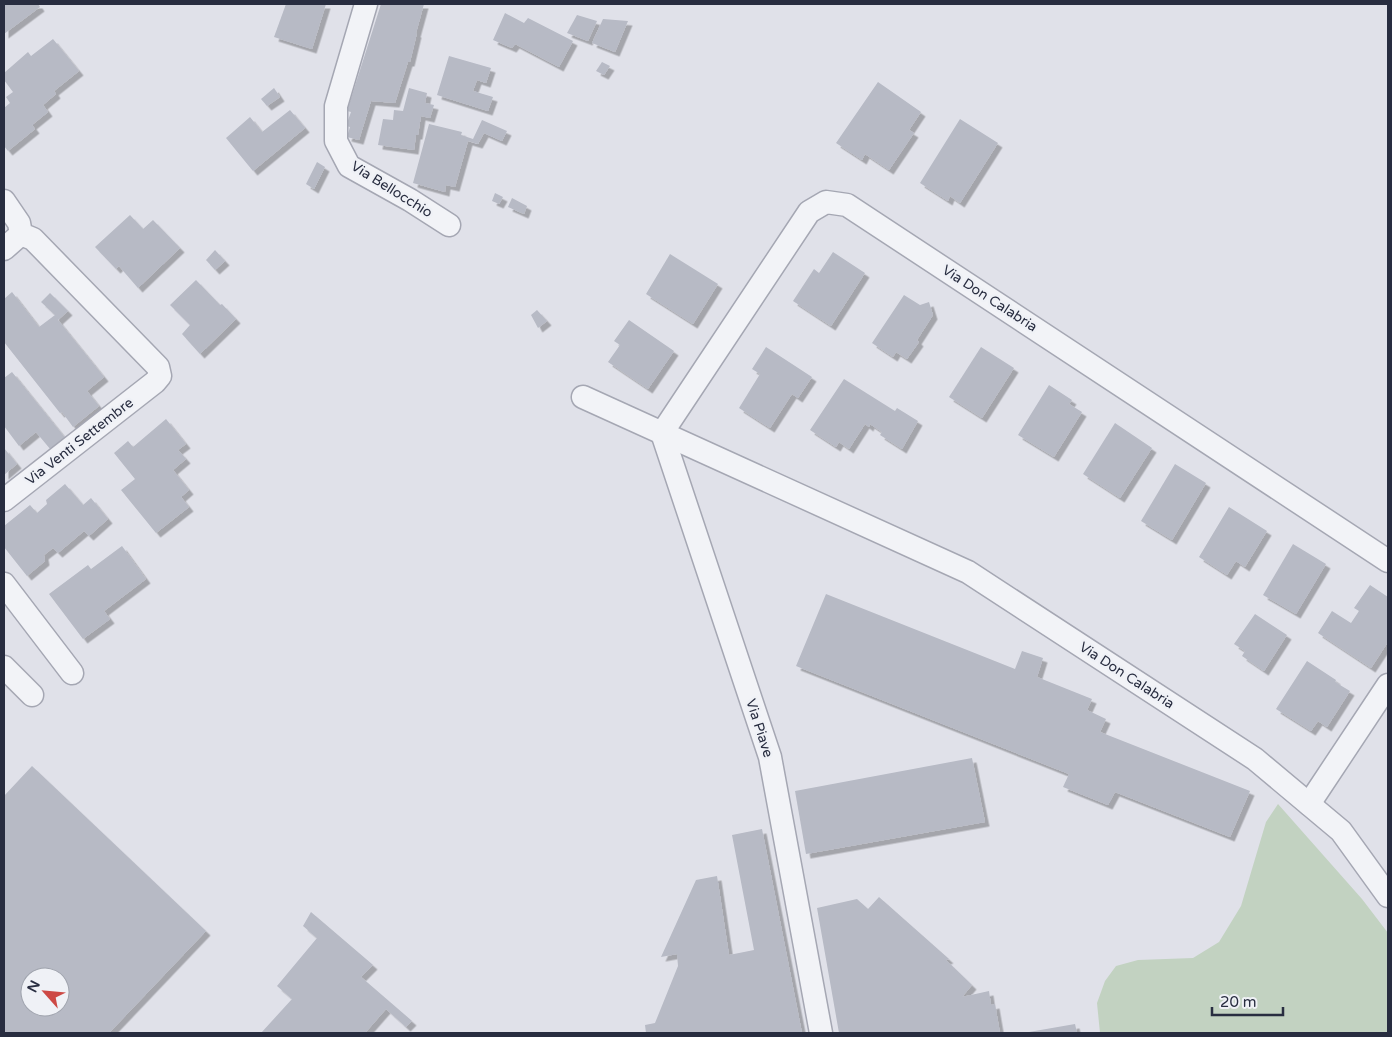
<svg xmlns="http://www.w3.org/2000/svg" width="1392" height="1037" font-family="'Varela Round',sans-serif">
<defs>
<filter id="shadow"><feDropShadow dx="4.5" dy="4.5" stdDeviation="0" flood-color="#0004"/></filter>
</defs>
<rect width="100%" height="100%" fill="#e0e1e9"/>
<polygon fill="#c2d2c1" points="1278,804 1362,899 1388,933 1388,1033 1100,1033 1097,1003 1105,981 1116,966 1138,960 1193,958 1219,942 1241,906 1266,822"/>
<g fill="#b7bac5" fill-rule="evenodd" filter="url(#shadow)">
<polygon points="4,4 38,4 40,7 4,34"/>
<polygon points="286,4 326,4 312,49 274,37"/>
<polygon points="381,4 424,4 416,33 417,33 410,62 408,62 395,103 371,101 359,140 347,137 350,127 346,126 351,112 347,111"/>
<polygon points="505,13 524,23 528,18 573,41 559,67 515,44 512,48 493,40"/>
<polygon points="577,15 597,21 588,41 567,33"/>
<polygon points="603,19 628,21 615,52 592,43"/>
<polygon points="53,39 79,71 54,91 56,94 43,105 48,112 32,125 35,129 8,151 4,146 4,108 10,103 6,97 13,92 4,80 4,73 28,52 31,56"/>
<polygon points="449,56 491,68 486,83 477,80 473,91 493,97 488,111 437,95"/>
<polygon points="602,62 610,66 604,75 596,71"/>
<polygon points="878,82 921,112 909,130 914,133 889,170 865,154 862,160 836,143"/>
<polygon points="274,88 280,97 267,106 261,99"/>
<polygon points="409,88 427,93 425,103 434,105 430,118 421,116 418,135 416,135 414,150 378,145 383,119 393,120 394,110 403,111"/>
<polygon points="290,110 305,128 253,171 226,138 250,117 262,132"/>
<polygon points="960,119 998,143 960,203 950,196 948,201 920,183"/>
<polygon points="482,120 507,131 502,141 484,133 478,144 468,141 455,187 446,185 445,192 413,183 429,124 462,132 461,135 473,139"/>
<polygon points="317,162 325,167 314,189 306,184"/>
<polygon points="495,193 503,197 499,204 492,201"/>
<polygon points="512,198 527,206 524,214 508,207"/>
<polygon points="130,215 143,229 153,220 180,248 138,288 119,266 116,269 95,247"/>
<polygon points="215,250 225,261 215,270 206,260"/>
<polygon points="833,252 865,273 831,326 793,301 814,269 819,273"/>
<polygon points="670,254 718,284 693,324 646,294"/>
<polygon points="196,280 220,305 222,304 236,319 200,354 182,334 190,325 170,305"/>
<polygon points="12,292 39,327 55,315 41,302 50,293 68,311 58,320 104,377 87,391 99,406 73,427 62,412 60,413 4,342 4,299"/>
<polygon points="904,295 920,305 929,302 933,315 917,340 919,342 907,359 896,352 893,357 872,343"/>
<polygon points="537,310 547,321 538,328 531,315"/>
<polygon points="629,320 674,351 648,389 608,362 620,345 614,341"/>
<polygon points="766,347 812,377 798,398 792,394 770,428 739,408 760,374 752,369"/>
<polygon points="981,347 1014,368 982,418 949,397"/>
<polygon points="12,372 66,439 51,450 36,432 19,446 4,426 4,378"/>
<polygon points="844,379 895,411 897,408 918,421 902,449 880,435 882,432 870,424 869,427 865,424 849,449 839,442 836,447 810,430"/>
<polygon points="1049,385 1072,400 1069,404 1082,412 1054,457 1018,435"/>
<polygon points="166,419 186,444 178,450 186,459 173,470 189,490 181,497 189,507 156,533 121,490 135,479 114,453 128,441 133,447"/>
<polygon points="1115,423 1152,448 1120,498 1083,474"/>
<polygon points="4,448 17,464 4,475"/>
<polygon points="1175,464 1206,483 1172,540 1141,521"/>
<polygon points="65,484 83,505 91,498 108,519 89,536 84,531 58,553 53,548 44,555 45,561 27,576 4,547 4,526 30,505 37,513 47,504 46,500"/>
<polygon points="1229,507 1267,531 1245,567 1236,561 1227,575 1199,557"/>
<polygon points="1293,544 1326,564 1296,614 1263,595"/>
<polygon points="122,546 146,579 104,611 110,619 83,639 49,594 88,565 91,569"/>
<polygon points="1370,585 1388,597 1388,642 1371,668 1318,633 1332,611 1351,623 1359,611 1354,608"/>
<polygon points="826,594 1015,669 1022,651 1043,658 1037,677 1092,699 1087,710 1106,719 1100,732 1250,791 1230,837 1115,792 1108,805 1063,787 1069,774 796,666"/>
<polygon points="1255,614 1287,635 1264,671 1242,656 1245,651 1234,644"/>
<polygon points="1307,661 1336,680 1335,682 1350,691 1327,727 1318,721 1311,731 1276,709"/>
<polygon points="972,758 985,822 806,854 795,791"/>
<path d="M32,766L206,931L109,1033H4V796ZM30,977H60V1007H30Z"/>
<polygon points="762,829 802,1033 646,1033 645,1025 655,1023 678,966 677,954 661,957 696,880 717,876 729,955 754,950 732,835"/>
<polygon points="879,897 949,959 946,960 972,985 962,997 989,991 991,1005 995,1004 1000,1033 839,1033 817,908 857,899 868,909"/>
<polygon points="311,912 373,965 361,977 412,1021 406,1027 386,1009 365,1033 261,1033 292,999 277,986 317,938 303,926"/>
<polygon points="1075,1024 1077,1033 1029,1033 1029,1032"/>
</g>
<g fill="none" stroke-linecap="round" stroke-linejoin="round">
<g stroke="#a5a7b3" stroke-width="25">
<g id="minor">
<polyline points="366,4 336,106 336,141 349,166 410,200 449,225"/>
<polyline points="4,201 19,223 21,234 33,239 158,367 160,376 155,382 4,500"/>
<polyline points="4,249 21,234"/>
<polyline points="583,397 968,572 1255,759 1341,831 1388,896"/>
<polyline points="4,584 72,673"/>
<polyline points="4,667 32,695"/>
<polyline points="1309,804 1388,685"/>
<polyline points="821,1033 770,757 662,433 809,212 826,202 847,205 1388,561"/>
</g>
</g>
<use href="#minor" stroke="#f2f3f7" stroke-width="22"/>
</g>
<g text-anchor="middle" stroke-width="5" stroke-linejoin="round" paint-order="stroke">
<g font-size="14" fill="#282d40" stroke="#eff1f6">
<text transform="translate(392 189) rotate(32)" y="5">Via Bellocchio</text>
<text transform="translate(990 298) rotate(33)" y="5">Via Don Calabria</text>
<text transform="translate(79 441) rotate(-38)" y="5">Via Venti Settembre</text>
<text transform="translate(1127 675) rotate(33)" y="5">Via Don Calabria</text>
<text transform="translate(760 728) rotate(72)" y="5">Via Piave</text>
</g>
</g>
<rect width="1392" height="1037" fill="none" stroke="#282d40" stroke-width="10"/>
<g transform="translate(45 992) rotate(297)"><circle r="24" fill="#eff1f6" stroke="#9fa3ad"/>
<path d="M0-4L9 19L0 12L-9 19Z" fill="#cd4945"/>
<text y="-8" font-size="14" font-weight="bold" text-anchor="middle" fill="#282d40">N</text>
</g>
<path d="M1212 1007v8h71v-8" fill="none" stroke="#282d40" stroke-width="2.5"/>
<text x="1220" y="1007" font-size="15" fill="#282d40" stroke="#eff1f6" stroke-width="4" paint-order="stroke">20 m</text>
</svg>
